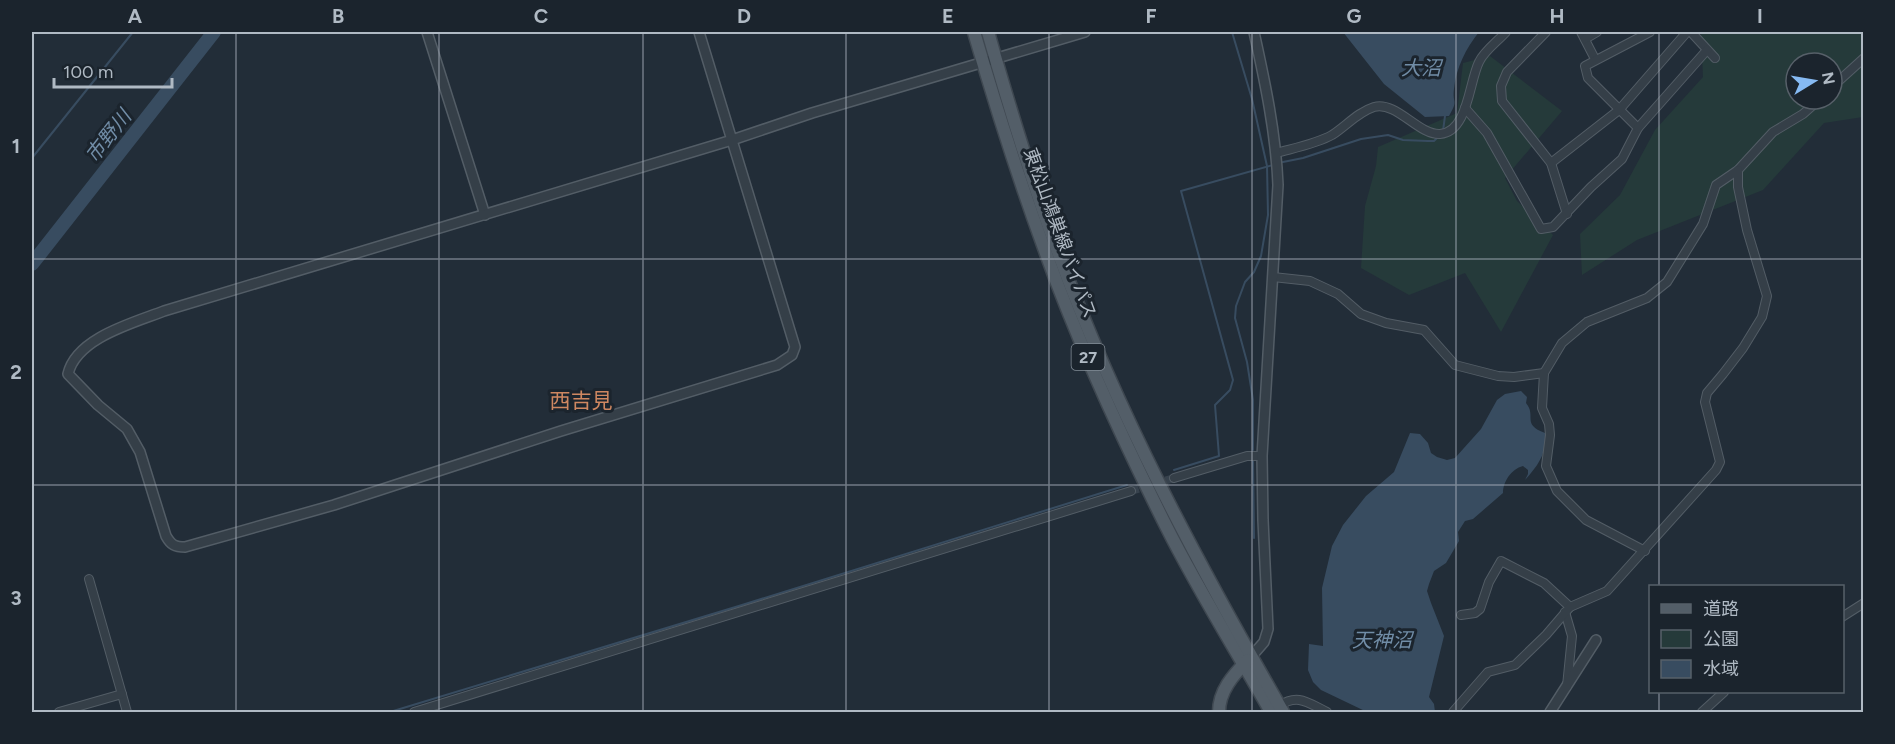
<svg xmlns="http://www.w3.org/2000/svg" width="1895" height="744" font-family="Figtree,'Noto Sans JP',sans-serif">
<rect width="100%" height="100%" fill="#222d38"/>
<g fill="#253a3a" fill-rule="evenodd">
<path d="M1701,32H1863V117L1824,123L1763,190L1637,240L1582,275L1580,234L1620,195L1655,130L1703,77ZM1796,63H1832V99H1796Z"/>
<polygon points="1490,56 1562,111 1505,178 1517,201 1553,235 1501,332 1465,273 1409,295 1361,268 1365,206 1376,166 1378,147 1457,113 1463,63"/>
</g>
<g fill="#384c60">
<path d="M1343,32H1479C1466,48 1456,68 1454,89C1452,104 1459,99 1449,116L1425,117L1384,84Z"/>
<path d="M1521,391L1527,397L1526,403C1537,416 1521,424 1545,433C1547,454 1538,465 1525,480L1528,474V470L1523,466C1511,469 1503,482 1503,493L1473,519L1465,521L1458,532L1459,541L1446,563L1434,571L1429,584L1427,591L1431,603L1444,636L1429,697L1434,704L1435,712H1367L1321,690L1313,682L1308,670L1309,644L1323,646L1322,588L1332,546L1343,525L1366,496L1394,472L1410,433L1420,434L1428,443L1431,453L1437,457L1447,460L1455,458L1481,429L1497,400L1505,394Z"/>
</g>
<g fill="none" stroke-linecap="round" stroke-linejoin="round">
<g stroke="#384c60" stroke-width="2">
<polyline points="1232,32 1252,99 1267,166 1268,215 1261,256 1254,272 1245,282 1236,306 1235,318 1247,362 1253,400 1253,450"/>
<polyline points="1443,131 1445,116"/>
<polyline points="32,158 133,32"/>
<polyline points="1278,163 1303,158 1361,139 1388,135 1403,140 1428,141 1434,141 1440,135"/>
<polyline points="1253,461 1254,538"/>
<polyline points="1174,470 1219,456 1215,405 1230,390 1233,380 1181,191 1273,165"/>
<polyline points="390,712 742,605 1127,485"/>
</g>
<polyline stroke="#384c60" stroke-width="14" points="32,264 214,32"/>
<polyline stroke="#37424d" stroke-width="8" stroke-dasharray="8 4" stroke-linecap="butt" points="1131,491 1174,478"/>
<g stroke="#535d66" stroke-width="10">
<g id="minor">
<polyline points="1546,32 1507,72 1501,86 1502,101 1551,163 1567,214"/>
<polyline points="1581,32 1595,59"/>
<polyline points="1691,32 1715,58"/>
<polyline points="1585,39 1597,32"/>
<polyline points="1832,87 1864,58"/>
<polyline points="1465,108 1487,133 1541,229 1553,227 1591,187 1622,159 1638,128 1588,78 1585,66 1650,32"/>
<polyline points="1638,128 1707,50"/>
<path d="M1276,153C1294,148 1316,144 1332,135C1346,126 1358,112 1374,107C1397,101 1418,135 1440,134C1468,132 1469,82 1479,62C1484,51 1498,41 1506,32"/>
<polyline points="1551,163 1619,110 1687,32"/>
<polyline points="1273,277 1310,281 1338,294 1361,314 1386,323 1424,330 1455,365 1498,376 1514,377 1544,373"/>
<polyline points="1174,478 1247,456 1262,456"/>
<polyline points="1645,551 1586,520 1557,491 1546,466 1550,435 1549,424 1542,408 1544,373 1562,343 1587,322 1647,298 1667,282 1703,224 1716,185 1738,170 1773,132 1803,114 1820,99"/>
<polyline points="89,579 127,712"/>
<polyline points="1565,612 1572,636 1567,686"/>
<polyline points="1461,615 1475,613 1480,609 1489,582 1501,561 1544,583 1570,607"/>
<polyline points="1842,617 1864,603"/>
<path d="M1279,706C1298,693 1308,703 1327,712"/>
<polyline points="59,712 122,694"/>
<polyline points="414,712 1131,491"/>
<polyline points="1453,712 1488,672 1515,665 1546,635 1570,607 1607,591 1716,470 1720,462 1705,402 1707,393 1723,374 1743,348 1762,317 1767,296 1747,230 1738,187 1738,170"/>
<polyline points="1702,712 1724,692"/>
</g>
</g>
<g stroke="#535d66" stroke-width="12">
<g id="tertiary">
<polyline points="427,32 485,215"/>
<path d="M699,32L795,347L792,355L777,365L561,431L334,505L185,547C175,547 171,545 166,536L140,452L127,429L98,405L68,374C76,338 133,323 164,311L732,140L812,113L1085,32"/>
<path d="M1251,657L1264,642L1268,629L1263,520L1262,456L1278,185C1276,134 1265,82 1254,32"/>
<polyline points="1550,712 1596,640"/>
</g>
</g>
<g stroke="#3f4851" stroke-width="15">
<g id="primary">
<path d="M974,32C995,104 1018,177 1044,248C1078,343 1121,436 1166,526C1198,590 1236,650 1271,712"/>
<path d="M988,32C1009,106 1031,179 1058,252C1117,413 1198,564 1283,712"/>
<path d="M1219,712C1219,691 1233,675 1248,660"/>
</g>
</g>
<use href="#minor" stroke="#353f48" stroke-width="8"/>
<use href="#tertiary" stroke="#353f48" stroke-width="9"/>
<use href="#primary" stroke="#535e68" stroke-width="12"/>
</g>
<path fill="none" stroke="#b0bac4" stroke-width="1.5" stroke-opacity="0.55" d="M236,32V712M439,32V712M643,32V712M846,32V712M1049,32V712M1252,32V712M1456,32V712M1659,32V586M32,259H1864M32,485H1864M1659,692V712"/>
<g text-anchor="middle" stroke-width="6" stroke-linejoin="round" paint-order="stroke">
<rect fill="#1b242d" stroke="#838d97" stroke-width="1.5" x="1071.5" y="344" width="33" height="26" rx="4.5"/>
<g font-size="16" font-weight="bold" fill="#b0bac4">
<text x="1088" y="363">27</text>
</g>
<g font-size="18" fill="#b0bac4" stroke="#1b242d">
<text transform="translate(1060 233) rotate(70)" y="6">東松山鴻巣線バイパス</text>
</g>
<g font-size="20" font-style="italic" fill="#718da7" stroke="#1b242d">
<text x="1421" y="75">大沼</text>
<text transform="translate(108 136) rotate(-52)" y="7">市野川</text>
<text x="1382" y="647">天神沼</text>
</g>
<g font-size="21" fill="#ce8761" stroke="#1b242d">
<text x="581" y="408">西吉見</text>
</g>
</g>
<rect width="1895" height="744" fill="none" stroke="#1b242d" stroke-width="66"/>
<rect x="1649" y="585" width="195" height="108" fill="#1b242d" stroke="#576069" stroke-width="1.5"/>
<rect x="1661" y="604" width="30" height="9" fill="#535e68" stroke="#576069" stroke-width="1.5"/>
<text x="1703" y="615" font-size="18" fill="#b0bac4">道路</text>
<rect x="1661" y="630" width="30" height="18" fill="#253a3a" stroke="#576069" stroke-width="1.5"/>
<text x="1703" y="645" font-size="18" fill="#b0bac4">公園</text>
<rect x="1661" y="660" width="30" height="18" fill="#384c60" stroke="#576069" stroke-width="1.5"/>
<text x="1703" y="675" font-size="18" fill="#b0bac4">水域</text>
<g transform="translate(1814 81) rotate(79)"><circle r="28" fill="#1b242d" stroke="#576069" stroke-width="1.5"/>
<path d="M0-4.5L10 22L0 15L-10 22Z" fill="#86baf3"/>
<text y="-9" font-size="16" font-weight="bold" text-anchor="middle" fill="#b0bac4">N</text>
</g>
<path d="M54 78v9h118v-9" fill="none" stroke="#b0bac4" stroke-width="3"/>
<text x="63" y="78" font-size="18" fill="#b0bac4" stroke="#1b242d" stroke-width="4.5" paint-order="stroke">100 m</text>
<rect x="33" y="33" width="1829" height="678" fill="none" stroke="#b0bac4" stroke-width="2"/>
<g font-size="20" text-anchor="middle" font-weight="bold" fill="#b0bac4">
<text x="135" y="23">A</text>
<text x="338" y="23">B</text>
<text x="541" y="23">C</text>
<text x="744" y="23">D</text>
<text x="948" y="23">E</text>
<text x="1151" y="23">F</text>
<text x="1354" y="23">G</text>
<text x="1557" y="23">H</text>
<text x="1760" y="23">I</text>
<text x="16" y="153">1</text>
<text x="16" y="379">2</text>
<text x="16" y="605">3</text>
</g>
</svg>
